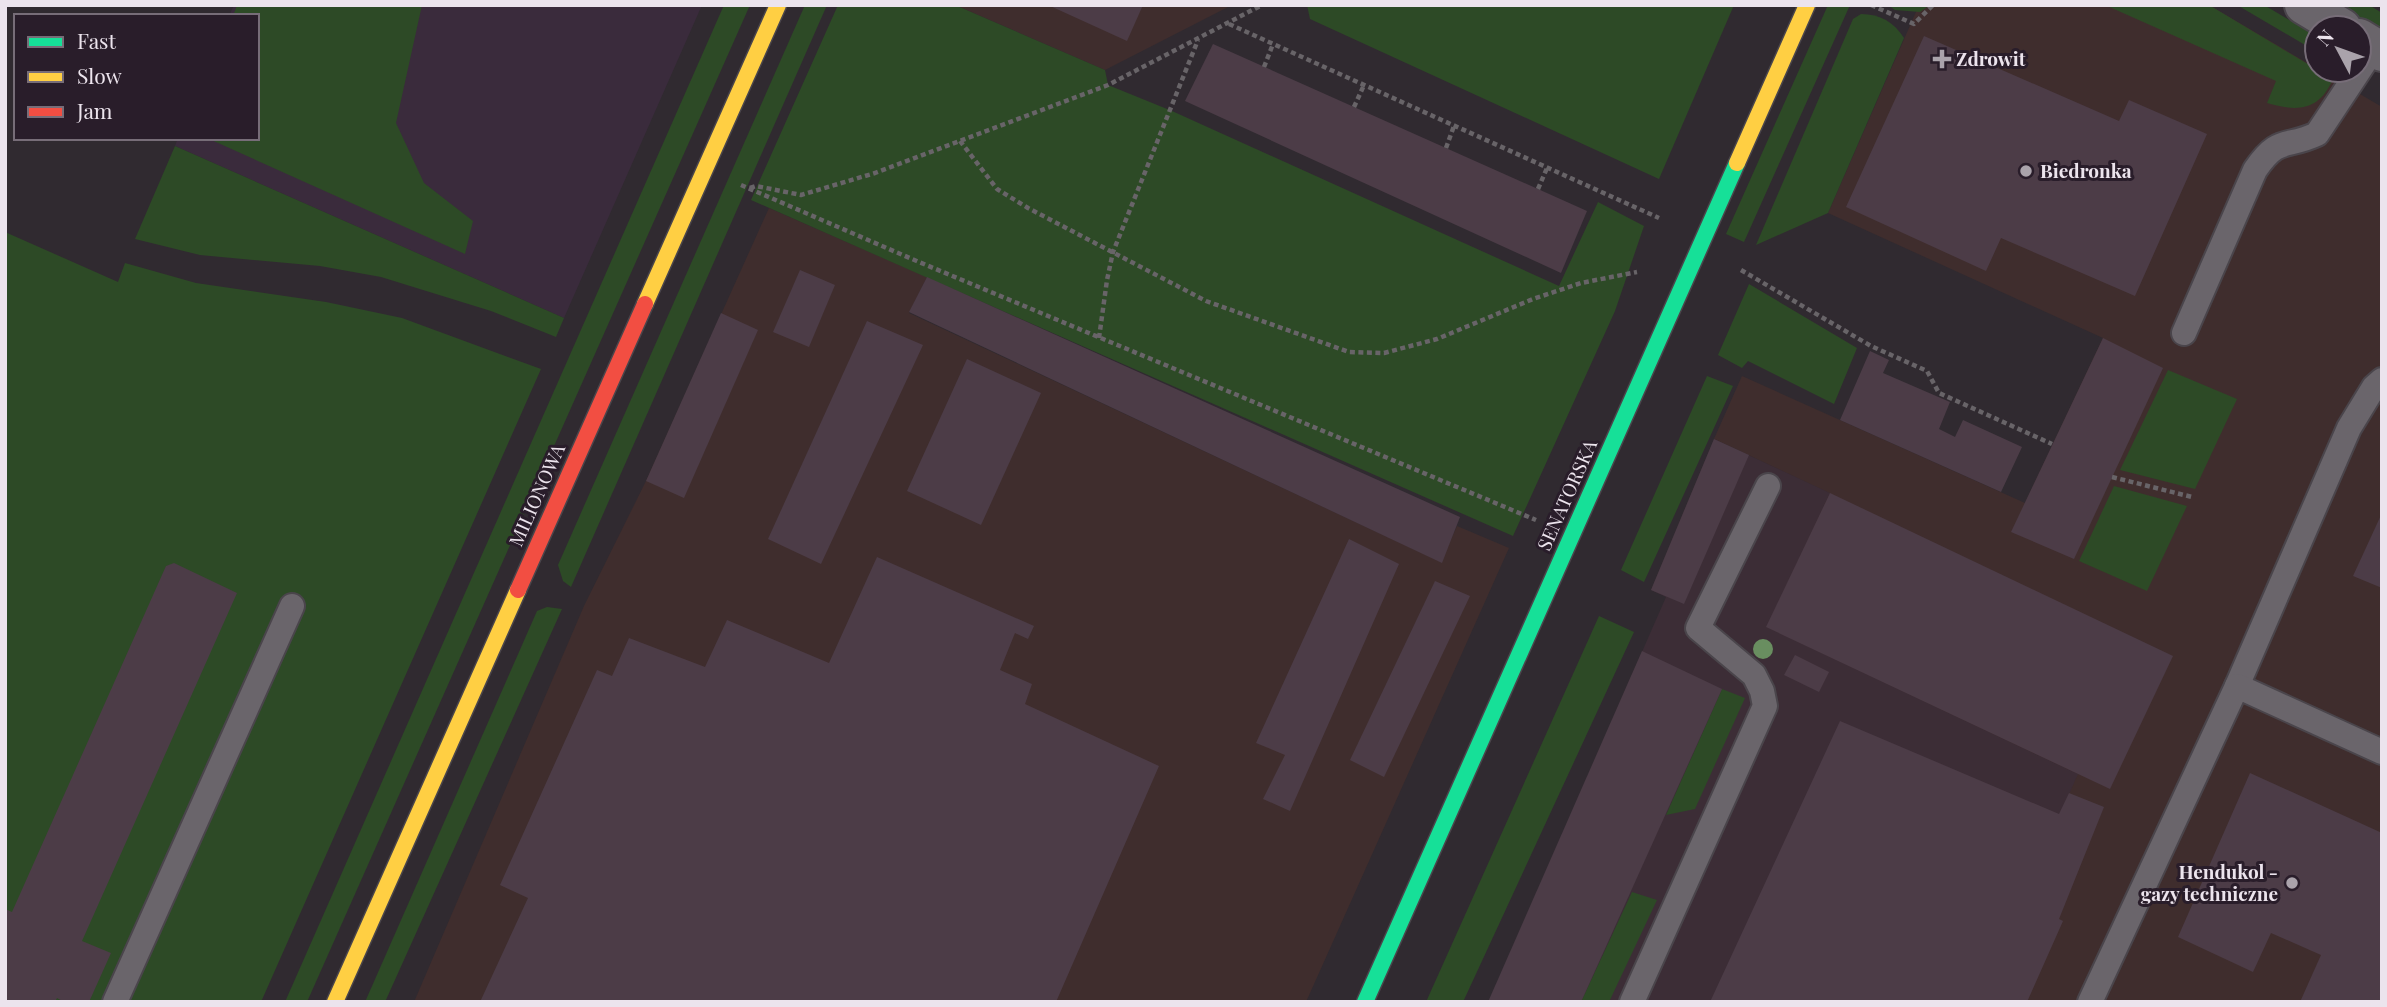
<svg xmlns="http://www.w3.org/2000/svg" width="2387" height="1007" font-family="'Playfair Display',serif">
<rect width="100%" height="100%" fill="#302a30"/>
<g fill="#3f2d2d">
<polygon points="955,5 1232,5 1105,70"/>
<polygon points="1919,5 2209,5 2382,107 2382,1002 1977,1002 1766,627 1829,493 1714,439 1742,376 2025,503 2103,338 1828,213"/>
<polygon points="769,208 927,277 909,313 1441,562 1457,526 1509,548 1306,1002 414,1002 584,606 646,481"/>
</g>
<polygon fill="#3c2d36" points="1714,439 1830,493 1767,627 2078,774 1977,1002 1489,1002 1666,597 1651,590"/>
<polygon fill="#3a2b3c" points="234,5 702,5 564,318 175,146 178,138 257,138 257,16 229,16"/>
<g fill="#2d4a26">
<polygon points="237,5 422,5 396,123 424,183 473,221 465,254 207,138 257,138 257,16 233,16"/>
<polygon points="724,5 750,5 307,1002 285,1002"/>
<polygon points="805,5 827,5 571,587 563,581 558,565"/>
<polygon points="838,5 955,5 1105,70 1108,85 1172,111 1559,286 1598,202 1644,226 1615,311 1513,536 751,200"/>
<polygon points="1307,5 1734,5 1659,179 1310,19"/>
<polygon points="1828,5 1850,5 1744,242 1726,234"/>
<polygon points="1888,5 1930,5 1920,12 1895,10"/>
<path d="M2105,5H2209L2333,79C2319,111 2298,112 2267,103L2276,81Z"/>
<polygon points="2237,5 2264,5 2316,36 2317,52"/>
<polygon points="2335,5 2369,5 2382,13 2382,33"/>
<path d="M1861,14C1880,14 1894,22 1904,38L1828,213L1756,245L1853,19Z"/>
<polygon points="175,146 564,318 556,337 491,311 381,277 320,266 200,255 135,239"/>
<polygon points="5,232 118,282 125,263 196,283 326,302 402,318 541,369 261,1002 5,1002"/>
<polygon points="1749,284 1857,348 1834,404 1748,361 1742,368 1718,355"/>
<polygon points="2168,370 2237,399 2195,489 2120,470"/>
<polygon points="1707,376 1733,386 1644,582 1621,570"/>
<polygon points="2114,486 2187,506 2147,591 2079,561"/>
<polygon points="547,607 562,609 385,1002 365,1002 537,611"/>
<polygon points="1599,616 1634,632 1463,1002 1426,1002"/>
<polygon points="1722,689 1745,698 1695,809 1666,815"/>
<polygon points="1632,892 1657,900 1609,1002 1581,1002"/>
</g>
<g fill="#4c3c47">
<polygon points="1048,5 1143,5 1127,41"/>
<polygon points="1924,36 2119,121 2129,100 2207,134 2135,296 2001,238 1986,271 1846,207"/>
<polygon points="1213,44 1587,211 1561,273 1185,101"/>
<polygon points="800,270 835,285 809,347 773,332"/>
<polygon points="927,277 1460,517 1442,563 909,312"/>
<polygon points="721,313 758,330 684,498 646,481"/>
<polygon points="867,321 923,345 821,564 768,539"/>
<polygon points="2103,338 2163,368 2074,559 2011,532"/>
<polygon points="1870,351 1889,360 1883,373 1950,402 1939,429 1955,437 1963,420 2022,447 2001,492 1840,420"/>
<polygon points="967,359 1041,393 981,525 907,491"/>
<polygon points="1714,439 1749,455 1684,604 1651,590"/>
<polygon points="1830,493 2173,656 2110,789 1766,627"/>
<polygon points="2382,513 2382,588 2353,576"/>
<polygon points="1349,539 1399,564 1290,811 1263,799 1285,755 1256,743"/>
<polygon points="877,557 1034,626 1028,639 1015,633 1000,670 1032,684 1025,704 1159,766 1056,1002 480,1002 528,898 500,885 597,670 612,676 629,638 705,667 727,620 829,663"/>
<polygon points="174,563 237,593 82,941 111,953 89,1002 64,1002 57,998 55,1002 5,1002 5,909 12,912 166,566"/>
<polygon points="1435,581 1470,596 1384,777 1350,760"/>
<polygon points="1642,651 1722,689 1581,1002 1488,1002"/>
<polygon points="1795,655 1829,672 1819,692 1784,675"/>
<polygon points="1840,721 2059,814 2069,793 2104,807 2059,919 2063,921 2027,1002 1710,1002"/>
<polygon points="2250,773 2382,833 2382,1002 2300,1002 2321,955 2271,933 2253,972 2178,937"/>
</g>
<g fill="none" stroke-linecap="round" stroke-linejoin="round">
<g stroke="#4a454b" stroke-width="28">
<g id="lane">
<path d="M2184,333L2255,170C2279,135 2285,149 2317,134L2374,48"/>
<polyline points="2237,686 2349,428 2374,387 2382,380"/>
<polyline points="115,1002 292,606"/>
<polyline points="1632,1002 1765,706 1762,691 1754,675 1698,628 1768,486"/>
<polyline points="2090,1002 2237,686 2382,752"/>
</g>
</g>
<g stroke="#4a454b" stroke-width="42">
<g id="street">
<polyline points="2304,5 2342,28"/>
<polyline points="2359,38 2382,52"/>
</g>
</g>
<g stroke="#4a454b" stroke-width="19">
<polyline id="fast" points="1365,1002 1737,163"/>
</g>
<g stroke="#4a454b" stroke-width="19">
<g id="slow">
<polyline points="1737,163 1807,5"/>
<polyline points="645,304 778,5"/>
<polyline points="335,1002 518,590"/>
</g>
</g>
<g stroke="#4a454b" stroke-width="19">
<polyline id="jam" points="518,590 645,304"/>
</g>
<g stroke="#686468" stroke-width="4.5" stroke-dasharray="5 3.5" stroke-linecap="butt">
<polyline points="1871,5 1914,24 1933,5"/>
<polyline points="1229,24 1659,218"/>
<polyline points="1264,67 1273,44"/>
<polyline points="1354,107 1364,85"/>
<polyline points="960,141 997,189 1028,208 1206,301 1349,352 1384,353 1437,339 1533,299 1581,283 1637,272"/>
<polyline points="1446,148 1454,126"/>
<polyline points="741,185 919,262 1536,520"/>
<polyline points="750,188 756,186 801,195 875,173 1108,85 1262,5"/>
<polyline points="1538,189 1547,168"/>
<polyline points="1741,270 1871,346 1927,371 1939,393 2052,444"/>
<polyline points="1099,338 1107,280 1113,252 1198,40"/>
<polyline points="2112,477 2192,497"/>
</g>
<use href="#lane" stroke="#6a656b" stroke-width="24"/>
<use href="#street" stroke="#6a656b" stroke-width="38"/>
<use href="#fast" stroke="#16e098" stroke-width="16"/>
<use href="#slow" stroke="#ffcf43" stroke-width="16"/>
<use href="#jam" stroke="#f24e42" stroke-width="16"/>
</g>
<circle fill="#698e60" cx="1763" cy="649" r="10"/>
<g fill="#aaa3ab" stroke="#291d2a" stroke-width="2.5">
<path d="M1938.5 48.5h7v7h7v7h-7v7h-7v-7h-7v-7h7z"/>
<circle cx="2026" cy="171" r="7"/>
<circle cx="2292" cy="883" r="7"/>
</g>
<g text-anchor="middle" stroke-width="6" stroke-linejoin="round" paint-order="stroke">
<g font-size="19" font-weight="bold" fill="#ece4ed" stroke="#291d2a" text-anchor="start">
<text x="1956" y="66">Zdrowit</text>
<text x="2040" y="178">Biedronka</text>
<text x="2278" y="879" text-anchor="end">Hendukol -<tspan x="2278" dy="22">gazy techniczne</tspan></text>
</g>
<g font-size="19" fill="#ece4ed" stroke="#291d2a">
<text transform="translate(537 495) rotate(-66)" y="7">MILIONOWA</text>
<text transform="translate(1567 495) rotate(-66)" y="7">SENATORSKA</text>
</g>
</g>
<rect width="2387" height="1007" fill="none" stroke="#ece4ed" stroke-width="14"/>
<rect x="14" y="14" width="245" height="126" fill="#291d2a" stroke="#776d78" stroke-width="2"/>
<rect x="28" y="37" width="35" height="10" fill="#16e098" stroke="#776d78" stroke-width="2"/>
<text x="77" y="49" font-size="21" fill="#ece4ed">Fast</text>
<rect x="28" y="72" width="35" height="10" fill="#ffcf43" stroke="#776d78" stroke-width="2"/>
<text x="77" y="84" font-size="21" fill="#ece4ed">Slow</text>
<rect x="28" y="107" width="35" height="10" fill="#f24e42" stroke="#776d78" stroke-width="2"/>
<text x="77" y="119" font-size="21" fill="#ece4ed">Jam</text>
<g transform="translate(2338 49) rotate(311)"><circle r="33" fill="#291d2a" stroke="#776d78" stroke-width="2"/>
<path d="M0-5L12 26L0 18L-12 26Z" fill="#aaa3ab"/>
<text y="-10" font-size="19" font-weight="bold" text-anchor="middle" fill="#ece4ed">N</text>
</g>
</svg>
